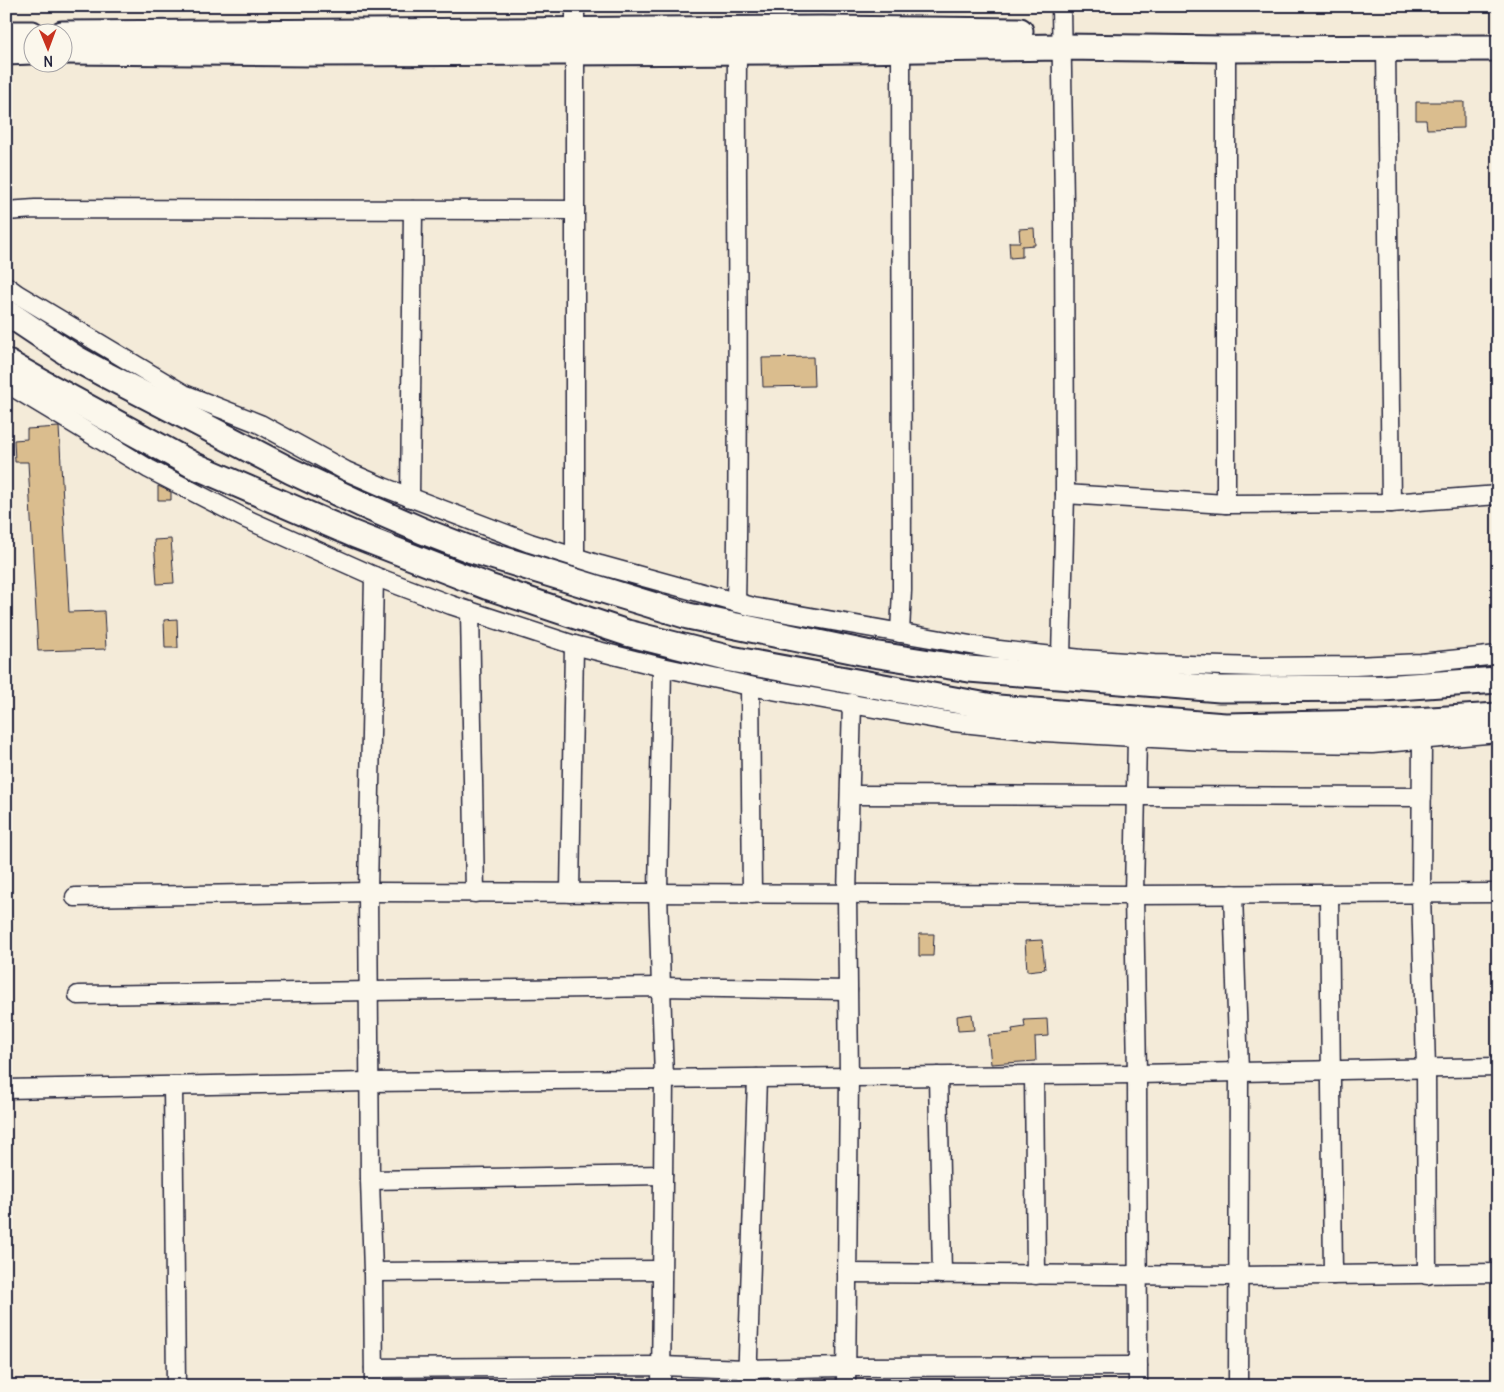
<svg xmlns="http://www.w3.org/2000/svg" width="1504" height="1392" font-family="Delius,sans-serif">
<rect width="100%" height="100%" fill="#f4ebd9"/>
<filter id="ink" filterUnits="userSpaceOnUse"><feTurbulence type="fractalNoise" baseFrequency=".02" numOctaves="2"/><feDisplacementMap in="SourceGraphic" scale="10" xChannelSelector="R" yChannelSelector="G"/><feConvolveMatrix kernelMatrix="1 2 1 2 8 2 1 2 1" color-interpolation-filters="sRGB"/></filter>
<g filter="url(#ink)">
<g fill="#dabd8e" stroke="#22223b">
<polygon points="1416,102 1464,102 1464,128 1427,129 1426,120 1416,120"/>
<polygon points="1034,228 1035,245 1022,246 1022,257 1010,258 1009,242 1020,242 1019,229"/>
<polygon points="813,357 814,386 763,387 762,358"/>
<polygon points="59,427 69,612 104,611 106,649 38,651 28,462 15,462 14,440 27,439 27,429"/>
<polygon points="158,486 171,492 171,500 158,500"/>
<polygon points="171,539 174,583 157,584 154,540"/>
<polygon points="177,619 178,648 165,648 164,620"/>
<polygon points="919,934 934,934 933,956 919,956"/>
<polygon points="1042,940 1045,969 1027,971 1025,941"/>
<polygon points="972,1014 974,1030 958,1031 957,1016"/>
<polygon points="1047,1019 1048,1036 1035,1037 1036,1061 991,1064 988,1035 1013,1033 1012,1029 1025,1027 1024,1020"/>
</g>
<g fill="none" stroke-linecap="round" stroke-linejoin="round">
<g stroke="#22223b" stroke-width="21">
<g id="street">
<polyline points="1386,47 1391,503"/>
<polyline points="6,211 35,209 575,210"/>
<polyline points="6,286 17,294 184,394 260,424 346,471 383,487 530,543 600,565 753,607 999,650 1082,659 1154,664 1258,667 1355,666 1421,663 1498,655"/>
<polyline points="6,383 149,469 244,518 374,576 451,605 574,645 662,667 750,686 953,722 1045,732 1224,742 1372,744 1498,733"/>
<polyline points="1065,494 1226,504 1391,503 1498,495"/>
<polyline points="410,498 413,210"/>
<polyline points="1226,504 1226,49"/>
<polyline points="575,557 575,6"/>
<path d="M736,603C740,419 736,235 737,51"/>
<polyline points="470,611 475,893"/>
<polyline points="900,633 902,590 901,38"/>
<polyline points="1061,657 1065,494 1064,204 1061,6"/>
<polyline points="750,686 752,894"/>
<polyline points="1137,737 1134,895 1137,1074 1138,1386"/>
<polyline points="1422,740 1421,894 1426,1068 1427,1275"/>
<polyline points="850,795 1422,797"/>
<polyline points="570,893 574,645"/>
<polyline points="1233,894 1239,1072 1238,1386"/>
<polyline points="1329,894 1333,1275"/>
<polyline points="75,897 368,892 1134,895 1498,893"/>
<polyline points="78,995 661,987 848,990"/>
<polyline points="1034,1075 1036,1275"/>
<polyline points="938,1076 942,1274"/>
<polyline points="173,1086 176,1386"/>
<polyline points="6,1089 369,1082 1137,1074 1498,1067"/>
<polyline points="370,1180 663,1175"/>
<polyline points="373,1272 662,1270"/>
<polyline points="847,1273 1239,1276 1498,1273"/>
<polyline points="374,1368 661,1366 747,1369 846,1367 1138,1366"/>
<polyline points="374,1386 373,1272 370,1180 368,892 374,576"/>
<polyline points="661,1386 664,1079 658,893 662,667"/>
<polyline points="747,1386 757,1078"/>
<polyline points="846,1386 849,1077 847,894 852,703"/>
</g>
</g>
<g stroke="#22223b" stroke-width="29">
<g id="secondary">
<polyline points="6,34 32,34"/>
<polyline points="62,34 822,29 1020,31"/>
<polyline points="62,51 310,53 782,51 1062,47 1226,49 1498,48"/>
<polyline points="6,52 32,51"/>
<polyline points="6,312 75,358 106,375 291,471 361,504 423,531 472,550 688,616 866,653 969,669 1220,689 1383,688 1498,680"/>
<polyline points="6,362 41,382 193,465 353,534 489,587 627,633 731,659 998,708 1225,726 1380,723 1498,716"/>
</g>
</g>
<use href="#street" stroke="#fbf7ec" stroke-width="18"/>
<use href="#secondary" stroke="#fbf7ec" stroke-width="25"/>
</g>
</g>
<rect width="1504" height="1392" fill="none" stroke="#fbf7ec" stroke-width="25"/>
<rect x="12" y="12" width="1479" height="1367" fill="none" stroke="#22223b" stroke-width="2" filter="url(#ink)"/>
<g transform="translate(48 48) rotate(179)"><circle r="24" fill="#fbf7ec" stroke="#a4a2a5"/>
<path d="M0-4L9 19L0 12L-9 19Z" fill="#c8321e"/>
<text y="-8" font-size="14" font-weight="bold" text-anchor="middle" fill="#22223b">N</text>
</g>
</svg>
